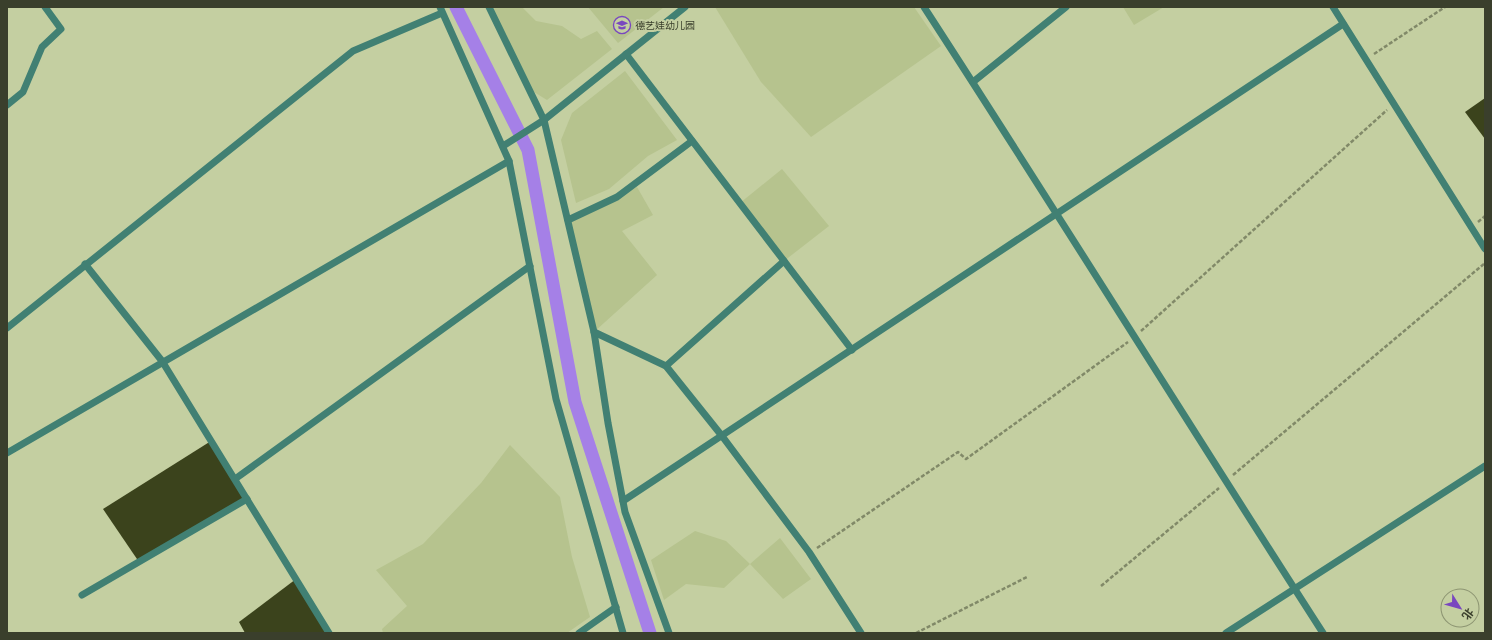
<svg xmlns="http://www.w3.org/2000/svg" width="1492" height="640" font-family="'PT Sans','Noto Sans SC',sans-serif">
<rect width="100%" height="100%" fill="#c4cfa1"/>
<g fill="#b6c38e">
<polygon points="497,7 522,7 536,21 562,26 581,39 597,31 612,49 547,100 529,89 491,10"/>
<polygon points="588,7 664,7 618,43"/>
<polygon points="715,7 914,7 941,46 811,137 761,82"/>
<polygon points="1123,7 1164,7 1134,25"/>
<polygon points="625,71 677,140 648,156 609,189 576,203 561,140 572,113"/>
<polygon points="782,169 829,226 784,261 740,203"/>
<polygon points="637,187 653,215 622,231 657,275 594,332 568,220"/>
<polygon points="510,445 560,497 572,557 590,617 567,633 383,633 382,629 407,606 376,570 423,544 481,483"/>
<polygon points="695,531 726,541 750,564 780,538 811,579 783,599 750,564 724,588 686,584 664,600 651,560"/>
</g>
<g fill="none" stroke-linecap="round" stroke-linejoin="round">
<polyline stroke="#a580e7" stroke-width="13" points="456,7 528,150 575,402 650,633"/>
</g>
<g fill="#3b431c">
<polygon points="1485,98 1485,139 1465,112"/>
<polygon points="211,441 247,499 139,562 103,509"/>
<polygon points="296,579 329,633 245,633 239,622"/>
</g>
<g fill="none" stroke-linecap="round" stroke-linejoin="round">
<g stroke="#818968" stroke-width="2.5" stroke-dasharray="4 2" stroke-linecap="butt">
<polyline points="1374,54 1445,7"/>
<polyline points="1478,222 1485,216"/>
<polyline points="1141,331 1387,110"/>
<polyline points="1233,475 1485,263"/>
<polyline points="817,548 958,452 966,459 1128,342"/>
<polyline points="1101,586 1219,488"/>
<polyline points="916,633 1027,577"/>
</g>
<g stroke="#418073" stroke-width="7">
<polyline points="440,7 509,161 556,399 623,633"/>
<polyline points="489,7 544,120 594,332 608,423 625,512 669,633"/>
<path d="M924,7C1059,215 1189,425 1323,633"/>
<polyline points="1333,7 1485,249"/>
<polyline points="626,54 852,350"/>
<polyline points="973,82 1066,7"/>
<polyline points="7,105 23,92 42,47 61,29 45,7"/>
<polyline points="503,146 544,120 685,7"/>
<polyline points="568,220 617,197 692,141"/>
<polyline points="85,264 162,361 329,633"/>
<polyline points="7,328 353,51 442,13"/>
<polyline points="594,332 666,366 722,436 809,552 861,633"/>
<polyline points="666,366 784,261"/>
<polyline points="7,453 509,161"/>
<polyline points="235,479 530,266"/>
<polyline points="623,501 1343,24"/>
<polyline points="82,595 247,499"/>
<polyline points="579,633 616,607"/>
<polyline points="1226,633 1485,466"/>
</g>
</g>
<defs>
<g id="school-ring" transform="scale(0.9)"><circle r="9.5" fill="#c4cfa1" stroke="#7947bf" stroke-width="1.5"/><path d="M0-5L7-2L0 1L-7-2ZM-4 1L0 2.5L4 1V4Q0 6-4 4Z" fill="#7947bf"/></g>
</defs>
<g fill-rule="evenodd">
<use href="#school-ring" x="622" y="25"/>
</g>
<g text-anchor="middle" stroke-width="4" stroke-linejoin="round" paint-order="stroke">
<g font-size="10" fill="#3a3f2c" stroke="#c4cfa1" text-anchor="start">
<text x="635" y="29">德艺娃幼儿园</text>
</g>
</g>
<rect width="1492" height="640" fill="none" stroke="#3a3f2c" stroke-width="16"/>
<g transform="translate(1460 608) rotate(127)"><circle r="19" fill="#c4cfa1" stroke="#8d9572"/>
<path d="M0-3L7 15L0 10L-7 15Z" fill="#7947bf"/>
<text y="-6" font-size="11" font-weight="bold" text-anchor="middle" fill="#3a3f2c">北</text>
</g>
</svg>
